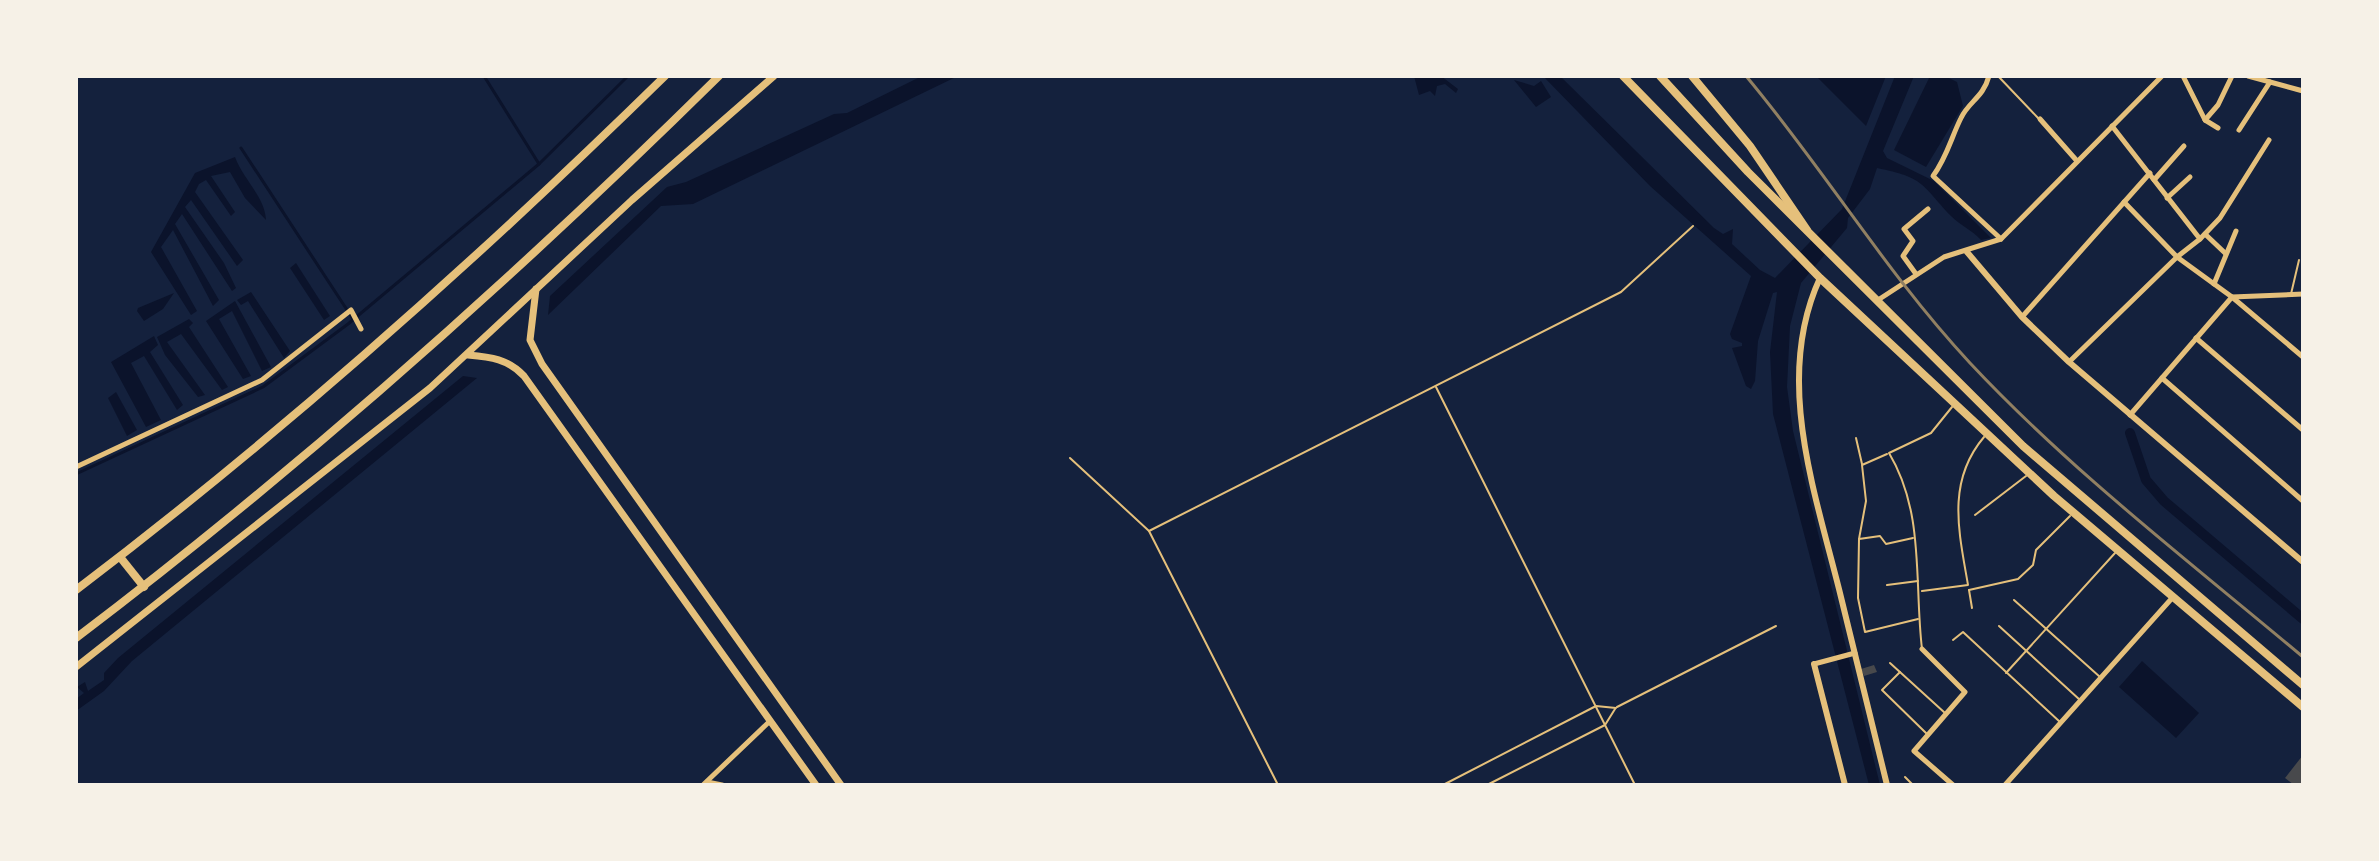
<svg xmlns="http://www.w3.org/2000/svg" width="2379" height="861" font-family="'Varela Round',sans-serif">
<rect width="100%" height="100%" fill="#14213d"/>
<g fill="#0b132b">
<polygon points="922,76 958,76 693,204 661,206 548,315 550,296 667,187 686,182 834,114 847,113"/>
<polygon points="1441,76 1458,89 1456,93 1445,84 1437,86 1435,96 1430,91 1419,95 1414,76"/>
<path d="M1543,76H1560L1714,228L1723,234L1733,229L1732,244L1760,270L1775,278L1842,209L1895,76H1914L1883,151L1887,158L1934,181L1991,238L1981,240C1972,230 1960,225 1951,216C1920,183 1925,178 1877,168L1870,189L1848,218L1847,228L1801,283L1790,326L1787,387L1793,431L1880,785H1869L1773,414L1770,352L1777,292L1773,293L1758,341L1755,381L1751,389L1746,386L1732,348L1742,346V343L1732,339L1730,334L1751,276L1650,186Z"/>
<polygon points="1816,76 1886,76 1866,126"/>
<polygon points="1930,76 1945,76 1957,82 1963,106 1926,167 1894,150"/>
<polygon points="1514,80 1534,86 1541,81 1551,97 1536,107"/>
<path d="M235,157C243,179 265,197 266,220L245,198L230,172L211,176L235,212L231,216L206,180L199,184L195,192L243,260L237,266L191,200L185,207L224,263L236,288L232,291L182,214L175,224L219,300L213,306L173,230L161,247L197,311L191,315L151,252L195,173Z"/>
<polygon points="296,263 330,316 324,320 290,268"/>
<polygon points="251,292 290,351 284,358 248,301 241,305 237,300"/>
<polygon points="174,293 163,309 144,321 137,311 138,308"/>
<polygon points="235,301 271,367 262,371 232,311 219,319 251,376 243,379 206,321"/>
<polygon points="189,319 193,323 189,327 228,387 222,390 181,334 167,342 205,395 198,397 165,355 157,337"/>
<polygon points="154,336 158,345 150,352 183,405 177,410 144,356 131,363 161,420 146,427 111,362"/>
<polygon points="463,376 477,378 132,661 104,691 76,711 76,699 84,693 77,687 85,682 88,691 104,680 104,673 118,658"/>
<polygon points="116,392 137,430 127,436 108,398"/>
<polygon points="2142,661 2199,713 2176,738 2119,687"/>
</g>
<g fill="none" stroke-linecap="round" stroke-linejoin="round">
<g stroke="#0b132b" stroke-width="3">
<polyline points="484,76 539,164"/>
<polyline points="241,148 353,319"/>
<polyline points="76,474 263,387 348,324 539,164 628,76"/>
</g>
<polyline stroke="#0b132b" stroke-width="10" points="2130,433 2146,480 2164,501 2303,619"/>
</g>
<g fill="#48494c">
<polygon points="1874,665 1877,672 1864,676 1861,669"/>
<polygon points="2303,755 2303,785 2294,785 2285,778"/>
</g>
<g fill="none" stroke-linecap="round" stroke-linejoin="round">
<g stroke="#e5c07b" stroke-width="2">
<polyline points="1998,76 2039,119"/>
<polyline points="2291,294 2299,260"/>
<polyline points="1436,387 1635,785"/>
<polyline points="1856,438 1862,464"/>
<polyline points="1887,454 1862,465 1866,501 1859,539 1880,536 1886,544 1913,538"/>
<polyline points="1070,458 1149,531 1278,785"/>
<polyline points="1975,515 2026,476"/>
<polyline points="1149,531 1621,292 1693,226"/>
<polyline points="1859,539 1858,598 1865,632 1918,619"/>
<polyline points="1887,585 1918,581"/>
<polyline points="1969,590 2018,579 2033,565 2036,550 2070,516"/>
<polyline points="1969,590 1972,608"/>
<path d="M1922,591L1968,585C1959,532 1946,482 1984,437"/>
<polyline points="2014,600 2100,677"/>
<polyline points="1999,626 2080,700"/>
<polyline points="1953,640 1963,632 2060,722"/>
<path d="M1922,649C1914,582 1925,513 1889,453L1931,433L1952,407"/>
<polyline points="1890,663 1945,713"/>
<polyline points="1900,672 1882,690 1927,734"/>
<polyline points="2006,673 2115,553"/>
<polyline points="1617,707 1776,626"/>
<polyline points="1905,777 1913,785"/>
<polyline points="1443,785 1596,706 1616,708"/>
<polyline points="1487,785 1605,725 1615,709"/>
</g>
<g stroke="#e5c07b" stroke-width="5">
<path d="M1989,76C1983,98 1969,101 1961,118C1951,138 1947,157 1933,176L2001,239"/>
<polyline points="2183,76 2205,120 2218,128"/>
<polyline points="2248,76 2303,91"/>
<polyline points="2040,119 2077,161"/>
<polyline points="2205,120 2218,105 2232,76"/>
<polyline points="2112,126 2200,239 2177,257 2232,297 2303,294"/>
<polyline points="2239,130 2270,82"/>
<polyline points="2154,180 2184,146"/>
<polyline points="2167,198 2190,177"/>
<polyline points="2205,234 2225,253"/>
<polyline points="2200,239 2220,218 2269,140"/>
<polyline points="1916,274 1903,256 1913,241 1904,229 1928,209"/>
<polyline points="2214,284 2236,231"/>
<polyline points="1878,300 1944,257 2001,239 2162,76"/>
<polyline points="2022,317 2150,173"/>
<polyline points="2196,338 2303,430"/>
<polyline points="2069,362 2177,257 2124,202"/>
<polyline points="2162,378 2303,501"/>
<polyline points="2130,415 2232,297 2303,357"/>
<polyline points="76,467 262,380 351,310 361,329"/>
<polyline points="1922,649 1965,692 1914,751 1953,785"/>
<polyline points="1814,664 1855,653"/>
<polyline points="707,782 722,785"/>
<polyline points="703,785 770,721"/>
<polyline points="2005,785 2173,597"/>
</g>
<g stroke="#e5c07b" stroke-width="6">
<polyline points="1967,252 2022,317 2069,362 2303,562"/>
<path d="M1820,278C1774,377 1814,489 1839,589C1855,654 1871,720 1887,785"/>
<polyline points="1814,664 1845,785"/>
</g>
<polyline stroke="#e5c07b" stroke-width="7" points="76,667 430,388 632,200 774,76"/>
<g stroke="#e5c07b" stroke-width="7">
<polyline points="536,289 530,340 542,364 841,785"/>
<path d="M468,355C491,357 508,359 524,376L816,785"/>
</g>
<g stroke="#e5c07b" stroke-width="8">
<polyline points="1623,76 1820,278 2054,496 2303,707"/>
<polyline points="1660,76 1748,172 2023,446 2303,685"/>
</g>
<g stroke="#e5c07b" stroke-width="8">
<polyline points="1692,76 1750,146 1807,230"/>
<polyline points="120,557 144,587"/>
<path d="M76,590C283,433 479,258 665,76"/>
<path d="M76,638C303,466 516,276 719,76"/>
</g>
<path stroke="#918062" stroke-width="3" d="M1746,76C1824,169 1887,274 1970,363C2071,471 2190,562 2303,657"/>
</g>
<rect width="2379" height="861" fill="none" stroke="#f6f1e7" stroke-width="156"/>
</svg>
